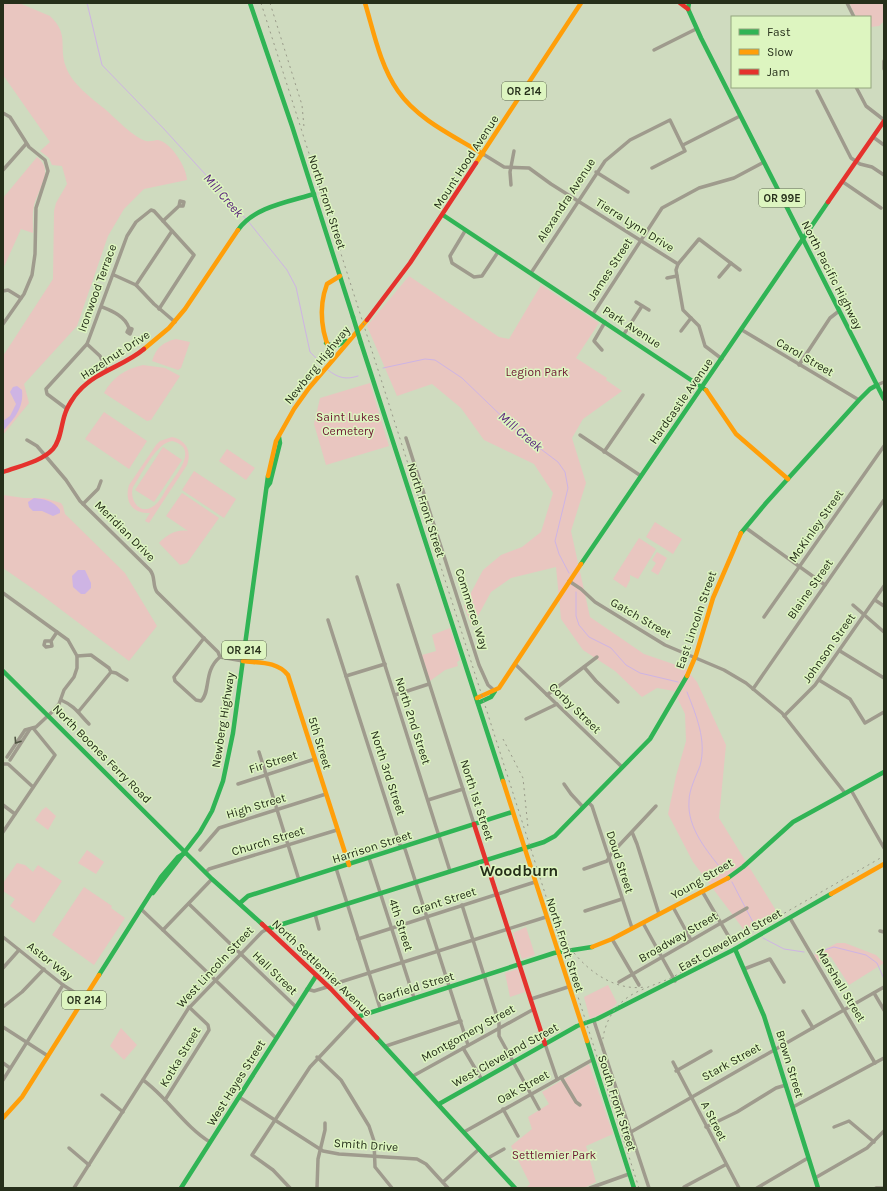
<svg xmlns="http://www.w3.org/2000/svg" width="887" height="1191" font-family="Karla,sans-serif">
<rect width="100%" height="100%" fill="#cfdbbf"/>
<g fill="#e9c6c0" fill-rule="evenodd">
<path d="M3,3H19L50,16C70,35 58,46 66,67C72,84 91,98 105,109C114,117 134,138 146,141C150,142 154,140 158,140C171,142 187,168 187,180L144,189L124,209L108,236L77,326L24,384L29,403L3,435V356L53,279L54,211L56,203L67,184L62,166L52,165L49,158L40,151L50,142L3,75Z"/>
<polygon points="852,3 884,3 884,21 879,26 870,27 870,17 856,17 850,4"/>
<path d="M37,157C55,170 38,189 34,205C32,214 33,224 33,233L21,229L3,269V198Z"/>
<polygon points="409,276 499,337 509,339 541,285 599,323 576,358 607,378 606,380 622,391 583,419 572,438 586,483 571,531 590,617 644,654 685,668 697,682 726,745 719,818 777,912 744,930 693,862 668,814 676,776 686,741 685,714 674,691 657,688 642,697 615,671 583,650 561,619 556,567 511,578 491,592 472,627 464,606 483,570 501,555 522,547 541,532 553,493 534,464 484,440 461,408 432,384 397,396 367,326"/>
<path d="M176,339L190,342L181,368L178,370L152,361C156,348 163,342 176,339Z"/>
<path d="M143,365L165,368L180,376L151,420L147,421L104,393C113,377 125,369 143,365Z"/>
<polygon points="370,383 389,446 326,465 314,424 320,398"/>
<polygon points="104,412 147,441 129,469 85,439"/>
<path d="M172,437C186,440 192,451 187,465L149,523L145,521L150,513C133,514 124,502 129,485L156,445L160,441ZM172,441C199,448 178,472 169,485C164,492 160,503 152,507C139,515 129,499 133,487C142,474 156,443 172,441Z"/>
<polygon points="163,447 182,460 154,502 135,490"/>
<polygon points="227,449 255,468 246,480 219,461"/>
<polygon points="194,471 236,499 224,518 182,490"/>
<path d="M182,493L219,518L187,563L180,565L159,543C167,535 176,529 188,531L166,516Z"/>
<polygon points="3,495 24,498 44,498 61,503 63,506 65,514 125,573 157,626 129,661 39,593 3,568"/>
<polygon points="655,522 682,539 673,554 646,537"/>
<polygon points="639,538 656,549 638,579 630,575 630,580 626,588 613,579"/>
<polygon points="657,552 667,558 658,575 651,571 656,563 652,560"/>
<polygon points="450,628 460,660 457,662 458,666 445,670 430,681 422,655 436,651 432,635"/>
<polygon points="46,807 56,816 48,830 35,820 42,810"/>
<polygon points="87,850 104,862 96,874 78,863"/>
<polygon points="17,863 25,865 33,872 38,865 62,881 34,923 10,906 15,899 3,891 3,883"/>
<polygon points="84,887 112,906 111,908 125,918 94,965 52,935"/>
<polygon points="526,927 535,955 522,959 513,933"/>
<polygon points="837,943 845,943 876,955 884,963 849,985 831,957 822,957 819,963 814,955"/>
<polygon points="518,969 525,992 510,997 505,973"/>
<polygon points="608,985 617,1003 611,1009 590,1019 584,997"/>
<polygon points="121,1028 137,1045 124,1060 110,1046"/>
<polygon points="589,1064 613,1134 586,1146 596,1182 584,1188 526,1188 530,1184 511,1146 532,1129 528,1117 549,1104 542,1092"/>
</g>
<g fill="#ceb4e4">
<path d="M17,386L22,390C24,408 14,419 3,431V421L10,416L16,404L10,392L13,387Z"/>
<path d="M34,498C44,499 54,501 60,510V513L53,516L42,511H33L29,507L28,502Z"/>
<polygon points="78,570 85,570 91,583 91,588 85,594 81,594 73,587 72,576"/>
</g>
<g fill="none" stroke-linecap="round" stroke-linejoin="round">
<g stroke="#ceb4e4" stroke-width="1">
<polyline points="87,3 102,65 164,129 246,219"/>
<polyline points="248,221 287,270 296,287 310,352 324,366"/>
<polyline points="383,368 425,359 435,360 462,378 517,431 558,462 565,472 568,488 555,541 559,554 569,573"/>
<path d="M328,370C338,378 346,380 358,376"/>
<polyline points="576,592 576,616 579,625 589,637 611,648 626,665 640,673 678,682"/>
<path d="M687,692C696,715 707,740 700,766C696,776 689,790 689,801C687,828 707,851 723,871"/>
<polyline points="732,882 755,926"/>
<polyline points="763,938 784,949 804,952"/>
<polyline points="815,953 834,947 866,955 877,963 884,979"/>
</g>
<g stroke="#9f9b8d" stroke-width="3.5">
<polyline points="847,3 854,17"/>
<polyline points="654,50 696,29"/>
<polyline points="884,61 884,69"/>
<polyline points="856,87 866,106 884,120"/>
<polyline points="817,91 851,158 860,164 872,167 884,175"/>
<polyline points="3,113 10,117 29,147 45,160 48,171 36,208 35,254 32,275 24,294 3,324"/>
<polyline points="873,137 884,145"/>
<polyline points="683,145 740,116"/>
<polyline points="483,154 504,167 529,168 551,184 678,264 676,270 683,310 699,326 705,346 722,359"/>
<polyline points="3,170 26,144"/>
<polyline points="596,172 628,192"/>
<polyline points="843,182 881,208"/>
<polyline points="511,185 510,172 514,151"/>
<polyline points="163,221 179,206 180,201 184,202 183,206 179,206"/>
<polyline points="465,231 450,256 452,263 474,277 482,276 498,252"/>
<polyline points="678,264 699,239 740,270"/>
<polyline points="531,273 605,161 630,140 670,120 685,151 652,168"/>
<polyline points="114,275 136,285 154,304 175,322"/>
<polyline points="719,277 731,263"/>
<polyline points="667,278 677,276"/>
<polyline points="136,285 172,231"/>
<polyline points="3,291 8,290 21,298"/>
<polyline points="636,302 649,310"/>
<path d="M102,307C112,311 125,316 129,328L132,329L130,334L127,332L129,328"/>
<polyline points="593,314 662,208 699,188 734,178 764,162"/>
<polyline points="742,330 859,400"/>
<polyline points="681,331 691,318"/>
<polyline points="624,334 642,306"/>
<polyline points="87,344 100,356 107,371"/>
<polyline points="602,350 594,341 605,322"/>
<polyline points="799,365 830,318 839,311"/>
<polyline points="877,385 884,382"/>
<polyline points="67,409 47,394 46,389 87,344 127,236 136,222 151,210 154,211 194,255 159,309"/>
<polyline points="580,435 641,476"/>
<polyline points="406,438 479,665 488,685 495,691"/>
<path d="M27,440L37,446L66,480L80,501L150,570C156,577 152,585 157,592L218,652L220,657L243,661"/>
<polyline points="604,452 643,395"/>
<polyline points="83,504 98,489 101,481"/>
<polyline points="746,528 825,585"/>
<polyline points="357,577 450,871"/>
<polyline points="569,581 581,589 595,602 665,645 724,670 746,683 782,713 845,793"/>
<polyline points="398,585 474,824"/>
<polyline points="3,593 68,640 77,656 77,668 74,677 64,690 59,704 52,712 36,727 25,730 7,757"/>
<polyline points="875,600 884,606"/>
<polyline points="853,605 884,632"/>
<polyline points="764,617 884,446"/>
<polyline points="328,620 400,845 405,849 468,1045"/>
<path d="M204,638L174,677L175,681L196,700L201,701C211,692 203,671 220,657"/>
<polyline points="51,641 45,641 44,645 46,647 52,646 51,641 57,632"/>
<polyline points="840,651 884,678"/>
<polyline points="77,656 91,655 109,668 111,672 116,673 127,680"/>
<polyline points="515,664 622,767"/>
<polyline points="584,667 596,681 618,702"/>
<polyline points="346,676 385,664"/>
<polyline points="819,680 850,699 865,723 884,712"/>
<polyline points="753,689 884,500"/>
<polyline points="395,695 429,684"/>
<polyline points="547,695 597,657"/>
<path d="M61,700C75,706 79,714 89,724"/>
<polyline points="79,711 111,672"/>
<polyline points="784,716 815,685 884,586"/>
<polyline points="526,719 557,704"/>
<polyline points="259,752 299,880"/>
<polyline points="10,760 30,729"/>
<polyline points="3,764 8,764 33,787"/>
<polyline points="238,784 315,759"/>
<polyline points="564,784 571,794 583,807"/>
<polyline points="851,790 884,848"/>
<polyline points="428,800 463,789"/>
<polyline points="588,802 592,806 632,928"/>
<polyline points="3,805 15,814"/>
<polyline points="3,832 55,755 33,728"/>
<polyline points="632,832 637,844 659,914"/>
<polyline points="200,850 219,828 326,794"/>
<polyline points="369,858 414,998"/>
<polyline points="336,868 380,1008"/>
<polyline points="584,869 607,861 611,854 656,806"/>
<polyline points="206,872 209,869 337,830"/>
<polyline points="702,891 729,937"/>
<polyline points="189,904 296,1007"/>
<polyline points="462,905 499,1023 499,1036 539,1109"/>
<polyline points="673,907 691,940"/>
<polyline points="142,910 276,1038"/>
<polyline points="585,911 622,899"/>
<polyline points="315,914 319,929"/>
<polyline points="790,918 875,1063"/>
<polyline points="643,923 675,981"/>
<polyline points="163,930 212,879"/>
<polyline points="880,931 884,932"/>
<polyline points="3,937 63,985 85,999"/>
<polyline points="358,939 535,882"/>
<polyline points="612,939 639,985"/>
<polyline points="3,968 19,950"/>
<polyline points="744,969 770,959 784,982"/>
<polyline points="619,982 747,908"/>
<polyline points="334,984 546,917"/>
<polyline points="307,989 314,991 327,987"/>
<polyline points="874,993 884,1010"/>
<polyline points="531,999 568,987"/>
<polyline points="3,1007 22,992 44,969"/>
<polyline points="803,1011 813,1028"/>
<polyline points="594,1021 649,1188"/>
<polyline points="3,1027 48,1056"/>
<polyline points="545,1044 557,1079"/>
<polyline points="386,1046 461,1021"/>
<polyline points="463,1048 482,1080"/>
<polyline points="317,1057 341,1080 369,1126 374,1141 375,1167 392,1188"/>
<polyline points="673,1062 739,1188"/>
<polyline points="3,1063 10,1068"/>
<polyline points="676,1071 711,1051"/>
<polyline points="413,1076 534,1009"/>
<polyline points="561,1077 576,1102 580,1105"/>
<polyline points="3,1080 63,985"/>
<path d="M143,1080C167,1097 185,1127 210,1142"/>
<polyline points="102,1095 123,1112"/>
<polyline points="239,1097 323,1151 339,1154 417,1159 426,1164 448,1188"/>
<polyline points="165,1100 209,1030 208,1025 189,1007"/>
<polyline points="793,1107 884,1058"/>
<polyline points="503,1109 518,1136"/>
<polyline points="706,1127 737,1112 776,1088 786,1085"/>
<polyline points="834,1127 849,1121 874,1142"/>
<polyline points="464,1132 592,1060"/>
<polyline points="631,1132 884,987"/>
<polyline points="69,1148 89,1165"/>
<polyline points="488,1158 504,1149"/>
<polyline points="815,1178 867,1148 884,1131"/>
<polyline points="443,1182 479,1149"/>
<polyline points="684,1187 725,1165"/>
<polyline points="74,1188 188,1009 262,932 267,929"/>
<polyline points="290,1188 273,1170 252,1155 310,1067 357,1017"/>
<polyline points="317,1188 318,1159 325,1130 325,1123"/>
<polyline points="590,1188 629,1174"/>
<polyline points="757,1188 808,1158"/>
<polyline points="876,1188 883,1188"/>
</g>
<g stroke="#30b455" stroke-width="4.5">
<polyline points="250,3 292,126 353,317"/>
<polyline points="689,3 688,9 701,38 884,399"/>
<polyline points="443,215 706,390"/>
<path d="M238,230C254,207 288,202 314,194"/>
<polyline points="326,343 334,347 346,341"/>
<polyline points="361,343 503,781"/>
<polyline points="267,487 270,483 280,443 279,437"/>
<polyline points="741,533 766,503 859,400 870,389 877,385"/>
<polyline points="581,564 828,202"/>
<polyline points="3,671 212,879 262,924"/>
<polyline points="478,703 491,697 495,691"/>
<polyline points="728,878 743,867 793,822 884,772"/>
<polyline points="153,893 200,832 212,811 223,781 233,733 268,476"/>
<polyline points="240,903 248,896 512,812"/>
<polyline points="267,929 544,842 555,836 650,739 687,676"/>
<polyline points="735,949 764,1016 818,1188"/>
<polyline points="99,975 161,877 178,857 185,853"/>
<polyline points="357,1017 554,953 592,947"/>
<polyline points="377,1038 515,1188"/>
<polyline points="587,1041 634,1188"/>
<polyline points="439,1104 577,1026 597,1019 735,949 831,894"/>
<polyline points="181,1188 316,976"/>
</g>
<g stroke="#ff9f0a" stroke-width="4.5">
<path d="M365,3C374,33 380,65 398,91C418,120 454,136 483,154"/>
<polyline points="476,163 581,3"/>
<polyline points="144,349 169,328 185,309 238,230"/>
<path d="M334,358C321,336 318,308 327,284L340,276"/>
<polyline points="706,390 736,434 788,479"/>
<polyline points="268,476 276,441 294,409 309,388 367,320"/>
<path d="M243,661C259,663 277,661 288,675L349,865"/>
<polyline points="687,676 696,655 713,598 741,533"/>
<polyline points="477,698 499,688 581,564"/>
<polyline points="503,781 587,1041"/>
<polyline points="831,894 884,864"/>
<polyline points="592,947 612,939 728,878"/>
<polyline points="3,1118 22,1097 99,975"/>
</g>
<g stroke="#e5322d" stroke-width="4.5">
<polyline points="680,3 688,9"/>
<polyline points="828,202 884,121"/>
<polyline points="367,320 410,263 476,163"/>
<path d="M3,472C19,466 41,462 53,449C61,440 61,425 65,414C67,407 74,396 79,391C97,371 124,366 144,349"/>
<polyline points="474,824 545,1044"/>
<polyline points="262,924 331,989 377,1038"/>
</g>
<g stroke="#999a89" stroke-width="1" stroke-dasharray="2 4" stroke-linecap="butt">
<polyline points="261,3 639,1188"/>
<polyline points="270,3 302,105 304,127"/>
<polyline points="503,739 523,778 528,828"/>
<path d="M564,938C579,965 611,992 645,987"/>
<path d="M604,1063C598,1036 608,1008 633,994C646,987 660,983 673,977L884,856"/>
</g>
<polyline stroke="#30b455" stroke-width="4.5" points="353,317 361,343"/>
</g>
<defs><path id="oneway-chevron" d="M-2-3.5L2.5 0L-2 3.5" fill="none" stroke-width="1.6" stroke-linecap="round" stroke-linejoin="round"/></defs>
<use stroke="#505542" href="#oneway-chevron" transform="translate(17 741) rotate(123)"/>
<g text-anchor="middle" stroke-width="3" stroke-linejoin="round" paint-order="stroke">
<g fill="#ddf5c0" stroke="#5d6a4c" stroke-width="1">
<rect x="502" y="82" width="44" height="18" rx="3"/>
<rect x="759" y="189" width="46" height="18" rx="3"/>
<rect x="222" y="641" width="44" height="18" rx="3"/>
<rect x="62" y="991" width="44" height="18" rx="3"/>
</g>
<g font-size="11" font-weight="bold" fill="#262f1a">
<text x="524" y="95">OR 214</text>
<text x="782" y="202">OR 99E</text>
<text x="244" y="654">OR 214</text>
<text x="84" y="1004">OR 214</text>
</g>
<g font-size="12" fill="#262f1a" stroke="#ddf5c0">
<text transform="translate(466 162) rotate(-57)" y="4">Mount Hood Avenue</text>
<text transform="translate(566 200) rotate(-57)" y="4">Alexandra Avenue</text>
<text transform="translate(327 202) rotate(72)" y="4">North Front Street</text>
<text transform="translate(635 225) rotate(32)" y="4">Tierra Lynn Drive</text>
<text transform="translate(610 269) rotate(-57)" y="4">James Street</text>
<text transform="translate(832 275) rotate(63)" y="4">North Pacific Highway</text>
<text transform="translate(97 288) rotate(-70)" y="4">Ironwood Terrace</text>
<text transform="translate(632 327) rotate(33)" y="4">Park Avenue</text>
<text transform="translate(115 355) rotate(-33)" y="4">Hazelnut Drive</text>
<text transform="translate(805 357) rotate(30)" y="4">Carol Street</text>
<text transform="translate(317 365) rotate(-51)" y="4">Newberg Highway</text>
<text transform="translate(681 401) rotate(-55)" y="4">Hardcastle Avenue</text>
<text transform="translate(426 510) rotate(72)" y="4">North Front Street</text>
<text transform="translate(816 526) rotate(-55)" y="4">McKinley Street</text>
<text transform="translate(125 531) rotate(45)" y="4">Meridian Drive</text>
<text transform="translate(810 589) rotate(-55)" y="4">Blaine Street</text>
<text transform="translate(472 609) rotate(72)" y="4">Commerce Way</text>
<text transform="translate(641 618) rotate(30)" y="4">Gatch Street</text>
<text transform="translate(696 620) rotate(-71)" y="4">East Lincoln Street</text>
<text transform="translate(829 648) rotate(-55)" y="4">Johnson Street</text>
<text transform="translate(575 708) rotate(44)" y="4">Corby Street</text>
<text transform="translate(223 720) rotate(-81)" y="4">Newberg Highway</text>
<text transform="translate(413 721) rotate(72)" y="4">North 2nd Street</text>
<text transform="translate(320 743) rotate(73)" y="4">5th Street</text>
<text transform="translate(102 754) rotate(45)" y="4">North Boones Ferry Road</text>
<text transform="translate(273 762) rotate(-18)" y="4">Fir Street</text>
<text transform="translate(388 773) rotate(72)" y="4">North 3rd Street</text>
<text transform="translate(477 800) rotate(72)" y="4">North 1st Street</text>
<text transform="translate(256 806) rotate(-17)" y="4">High Street</text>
<text transform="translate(268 841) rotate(-17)" y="4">Church Street</text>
<text transform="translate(372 847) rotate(-18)" y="4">Harrison Street</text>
<text transform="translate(620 862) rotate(72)" y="4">Doud Street</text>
<text transform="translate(702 879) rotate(-30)" y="4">Young Street</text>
<text transform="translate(444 901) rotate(-18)" y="4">Grant Street</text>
<text transform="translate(401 925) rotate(72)" y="4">4th Street</text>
<text transform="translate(678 937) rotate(-30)" y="4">Broadway Street</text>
<text transform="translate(730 940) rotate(-29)" y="4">East Cleveland Street</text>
<text transform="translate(565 945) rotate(72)" y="4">North Front Street</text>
<text transform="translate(50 961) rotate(38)" y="4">Astor Way</text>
<text transform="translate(215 967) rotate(-47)" y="4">West Lincoln Street</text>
<text transform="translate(322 968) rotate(44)" y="4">North Settlemier Avenue</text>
<text transform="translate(275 973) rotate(44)" y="4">Hall Street</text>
<text transform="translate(841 985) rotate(59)" y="4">Marshall Street</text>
<text transform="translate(416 987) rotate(-17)" y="4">Garfield Street</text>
<text transform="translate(468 1033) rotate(-29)" y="4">Montgomery Street</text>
<text transform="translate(505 1055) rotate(-29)" y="4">West Cleveland Street</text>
<text transform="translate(180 1057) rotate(-59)" y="4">Kotka Street</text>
<text transform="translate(731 1062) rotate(-29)" y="4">Stark Street</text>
<text transform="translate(790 1064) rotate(73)" y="4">Brown Street</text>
<text transform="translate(236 1083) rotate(-58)" y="4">West Hayes Street</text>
<text transform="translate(523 1087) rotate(-29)" y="4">Oak Street</text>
<text transform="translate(617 1103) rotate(72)" y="4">South Front Street</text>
<text transform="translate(714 1121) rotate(63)" y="4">A Street</text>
<text transform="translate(366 1145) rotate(4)" y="4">Smith Drive</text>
</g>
<g font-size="12" fill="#6d1631" stroke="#ddf5c0">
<text x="537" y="376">Legion Park</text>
<text x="348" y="421">Saint Lukes<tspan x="348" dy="14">Cemetery</tspan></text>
<text x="554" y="1159">Settlemier Park</text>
</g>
<g font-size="13" font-style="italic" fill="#561e7b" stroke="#ddf5c0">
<text transform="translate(224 195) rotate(49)" y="5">Mill Creek</text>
<text transform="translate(521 431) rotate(40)" y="5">Mill Creek</text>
</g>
<g font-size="16" font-weight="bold" fill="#262f1a" stroke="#ddf5c0">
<text x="519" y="876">Woodburn</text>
</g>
</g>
<rect width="887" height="1191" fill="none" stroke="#262f1a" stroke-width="8"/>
<rect x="731" y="16" width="140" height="72" fill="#ddf5c0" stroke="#94a67e"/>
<rect x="739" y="29" width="20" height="6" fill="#30b455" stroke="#94a67e"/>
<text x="767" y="36" font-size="12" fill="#262f1a">Fast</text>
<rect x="739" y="49" width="20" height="6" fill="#ff9f0a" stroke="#94a67e"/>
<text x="767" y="56" font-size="12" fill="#262f1a">Slow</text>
<rect x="739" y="69" width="20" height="6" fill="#e5322d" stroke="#94a67e"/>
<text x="767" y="76" font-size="12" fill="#262f1a">Jam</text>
</svg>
